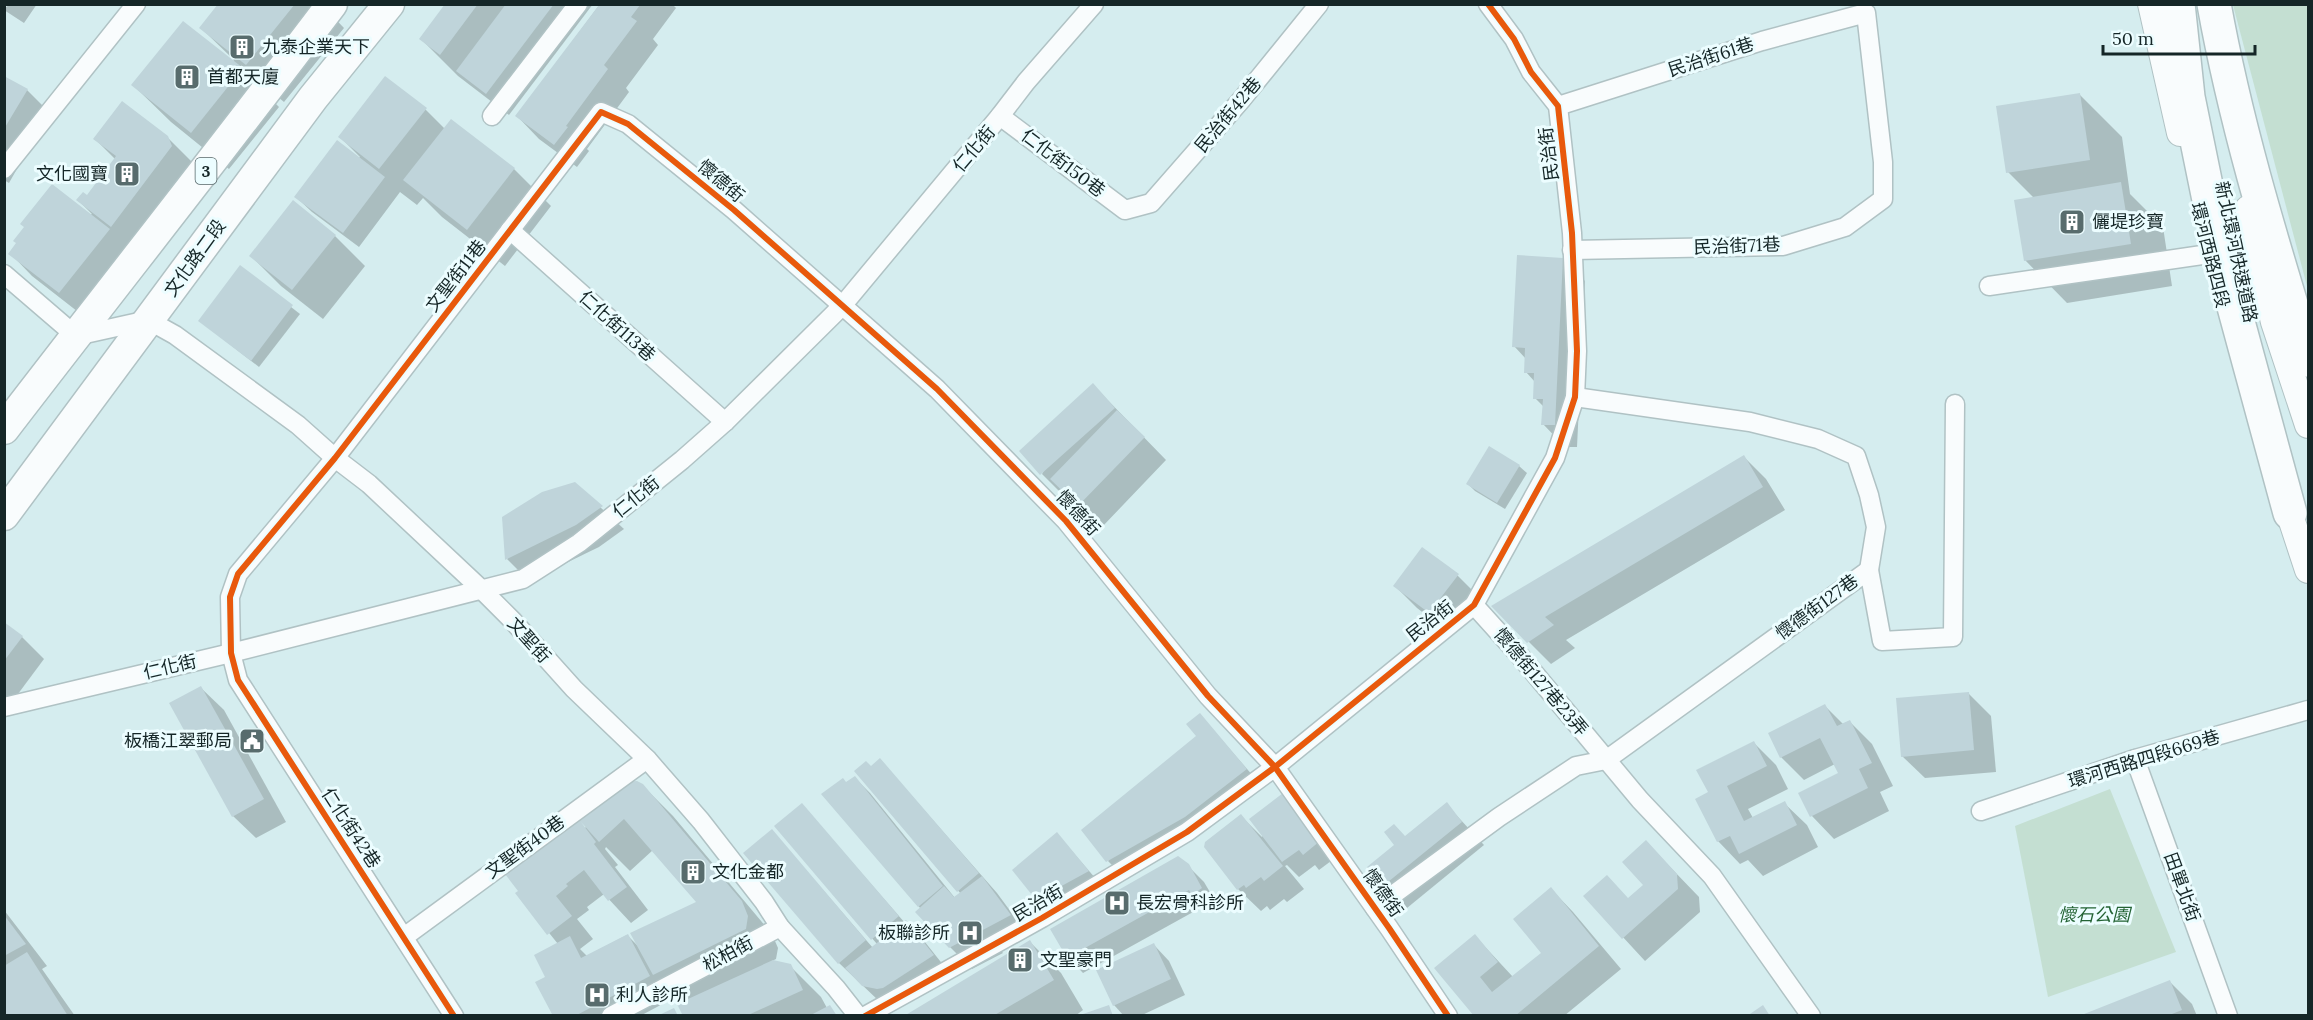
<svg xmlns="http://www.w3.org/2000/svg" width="2313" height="1020" font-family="Lora,'Noto Sans TC',serif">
<rect width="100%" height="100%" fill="#d5edef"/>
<g fill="#c4dfd2">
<polygon points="2233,5 2308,5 2308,290"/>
<polygon points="2110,789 2176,952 2048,997 2015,826"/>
</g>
<g fill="#0003" fill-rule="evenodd">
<polygon points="8,4 37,4 24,23 4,10 4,6 7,7"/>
<polygon points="220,4 321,4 344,28 284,102 249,73 247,75 279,107 229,169 171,122 133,85 232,62 234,60 201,28"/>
<polygon points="447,4 593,4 509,115 458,76 421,39"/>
<polygon points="600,4 672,4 676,8 653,39 658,45 626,88 629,92 587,149 589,151 577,167 539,139 517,116"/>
<polygon points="4,78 27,90 49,112 9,183 4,180"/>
<polygon points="386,78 426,110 445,129 514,169 551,206 505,266 442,217 423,198 417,205 400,192 359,247 312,212 296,197 360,157 340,137"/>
<polygon points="2079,94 2122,137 2130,194 2163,227 2172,286 2067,303 2025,260 2034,198 2008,172"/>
<polygon points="167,137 205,175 82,315 32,276 10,253 92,214 78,200 87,197 115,159 95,139"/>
<polygon points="335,236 365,266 323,319 281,286 251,256"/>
<polygon points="1563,259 1585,281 1577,447 1565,447 1543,424 1544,407 1535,398 1535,382 1526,372 1526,359 1514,346"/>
<polygon points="240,267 300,314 259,367 200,321"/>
<polygon points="1093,385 1166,460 1102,527 1067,493 1064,496 1042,474"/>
<polygon points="1744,457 1766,479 1785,510 1566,640 1575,648 1551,664 1493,606"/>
<polygon points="1519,466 1527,473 1505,509 1475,491 1468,484"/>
<polygon points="575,484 624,529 599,547 529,581 507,559"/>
<polygon points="1422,549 1458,576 1480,598 1452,635 1417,608 1395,586"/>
<polygon points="4,624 22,637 44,659 12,702 4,697"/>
<polygon points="201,688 224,710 286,822 256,838 233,816"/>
<polygon points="1968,693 1991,716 1996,772 1925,778 1902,756"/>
<polygon points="1825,706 1843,724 1849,721 1872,744 1893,786 1880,792 1889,811 1834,839 1812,816 1800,794 1840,773 1835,764 1804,780 1781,757"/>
<polygon points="1200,715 1261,785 1123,876 1108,861 1198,736"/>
<polygon points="1754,743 1776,765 1788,789 1748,809 1753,818 1784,803 1807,825 1818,847 1763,876 1748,860 1740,864 1718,841 1710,793"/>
<polygon points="880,760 997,893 1025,931 997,946 1003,953 972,969 950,947 921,909 823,795 855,778 870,793 955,898 961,894 857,771 871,768"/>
<path d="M642,785L673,816L772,934L778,948L776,959L772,961L790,966L821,997L827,1008L836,1016H684V1003L664,983L672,999L640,1016H555L547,977L558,944L517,893L587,826ZM606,847L630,871L653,850L698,902L637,945L627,935L587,956L580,949L593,939L577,919L589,910L587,907L604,894L631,923L648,910L615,867L618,865L605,849Z"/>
<polygon points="1283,795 1335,858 1319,870 1315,865 1299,877 1287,865 1285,866 1304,889 1287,902 1284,899 1270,910 1267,906 1261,911 1238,889 1241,816 1262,837"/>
<polygon points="1446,804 1484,845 1407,908 1369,867"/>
<polygon points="802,805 905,923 921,937 948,971 879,1001 839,963 772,831 873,948 877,944 776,827"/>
<polygon points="1057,834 1103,887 1052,915 1037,899"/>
<polygon points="1646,842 1699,897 1700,912 1645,961 1585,896 1629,899 1645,886"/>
<polygon points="1188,866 1204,882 1217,904 1208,910 1204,906 1083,973 1068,957"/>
<polygon points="1551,889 1573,912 1621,969 1564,1016 1476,1016 1475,936 1513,977 1543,953"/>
<polygon points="4,910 47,966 42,969 75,1016 4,1016"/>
<polygon points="1030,942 1061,973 1083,1010 1075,1016 907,1016"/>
<polygon points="1154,945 1169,961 1185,995 1140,1016 1124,1016 1114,1005"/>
<polygon points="2170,982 2192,1004 2197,1016 2082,1016"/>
</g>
<g fill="#bfd4da">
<polygon points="218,4 295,4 246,65 199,28"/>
<polygon points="445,4 478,4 440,55 419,39"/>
<polygon points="506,4 554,4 486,94 456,71"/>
<polygon points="599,5 640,5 631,17 637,21 604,65 608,69 566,126 568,127 554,145 515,116"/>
<polygon points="183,21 243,68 191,133 131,85"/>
<polygon points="4,76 28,89 4,129"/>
<polygon points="385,76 427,108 379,169 338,137"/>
<polygon points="2080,93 2090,160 2006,173 1996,106"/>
<polygon points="122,101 168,136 172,146 111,227 76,200 83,192 87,195 116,156 93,139"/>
<polygon points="451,119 515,168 467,230 403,180"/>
<polygon points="337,140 385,177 343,233 294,197"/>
<polygon points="2121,182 2131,244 2024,261 2014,200"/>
<polygon points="52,184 110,229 59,293 8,254 16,243 13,241 24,227 20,224"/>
<polygon points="293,200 336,235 292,290 249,256"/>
<polygon points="1517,255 1563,258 1555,425 1541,425 1543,399 1533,399 1534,373 1524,373 1525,348 1512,347"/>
<polygon points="240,265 293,305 251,361 198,321"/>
<polygon points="1093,383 1115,408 1040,475 1019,451"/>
<polygon points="1117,410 1145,437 1078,506 1050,479"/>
<polygon points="1489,446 1520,465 1497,503 1466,484"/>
<polygon points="1744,455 1763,487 1545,617 1554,625 1527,643 1491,606"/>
<polygon points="575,482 603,506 576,525 505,560 502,517 542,492"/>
<polygon points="1422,547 1459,574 1429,613 1393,586"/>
<polygon points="4,622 23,636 4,661"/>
<polygon points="201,686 264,799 232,817 169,703"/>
<polygon points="1969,692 1974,750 1901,757 1896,698"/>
<polygon points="1825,704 1837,726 1850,720 1872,763 1859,769 1868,788 1810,817 1798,793 1838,773 1820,738 1780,758 1768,733"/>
<polygon points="1200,713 1247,769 1185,817 1106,862 1081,830 1196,736 1186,724"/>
<polygon points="1754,741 1767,766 1727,786 1744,821 1785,801 1797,825 1739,854 1730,836 1717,842 1695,799 1708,792 1696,770"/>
<polygon points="880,758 979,873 957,892 854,771 866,761 871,766"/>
<polygon points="855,776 943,886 918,907 821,794 843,778 846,782"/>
<polygon points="637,781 643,784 742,901 748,916 746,929 653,975 630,933 696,902 624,819 599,842 581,822 596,842 594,844 627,887 608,901 584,870 566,884 568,886 556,896 572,916 547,935 515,893 518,891 505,874 625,782"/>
<polygon points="1283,793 1320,841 1303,855 1299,850 1282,862 1249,819"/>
<polygon points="1447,802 1462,822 1383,886 1367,867 1394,845 1384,832 1394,824 1405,836"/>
<polygon points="802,803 899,916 871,940 774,826"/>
<polygon points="1241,814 1283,866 1264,881 1261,877 1246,888 1244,885 1237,890 1204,847 1205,842"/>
<polygon points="772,829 866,940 838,964 743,853"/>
<polygon points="1057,832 1089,871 1036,900 1012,870"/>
<polygon points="1646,840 1677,874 1678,889 1622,939 1583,896 1607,875 1628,898 1643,885 1622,862"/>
<polygon points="1178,856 1189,864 1202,888 1192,895 1189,890 1067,958 1050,929"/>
<polygon points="982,876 1011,915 949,948 915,912 944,886 954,897"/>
<polygon points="1551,887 1599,946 1515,1016 1474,1016 1434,968 1475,934 1498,962 1480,977 1492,992 1541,953 1513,919"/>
<polygon points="4,915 26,944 4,956"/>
<polygon points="906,920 934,955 883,988 877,989 862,986 845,968"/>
<polygon points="628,934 650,976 575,1016 553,1016 535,982 545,977 534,955 570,936 581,958"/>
<polygon points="1030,940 1054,980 993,1016 904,1016"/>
<polygon points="1154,943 1171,979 1113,1006 1096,970"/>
<polygon points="27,952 68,1016 4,1016 4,966"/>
<polygon points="773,960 791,964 803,990 746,1016 683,1016 677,1004"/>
<polygon points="2170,980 2182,1010 2167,1016 2079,1016"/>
<polygon points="830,1005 837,1016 809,1016"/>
<polygon points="1109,1005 1113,1016 1080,1016 1080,1015"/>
<polygon points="1763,1005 1770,1016 1747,1016"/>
<polygon points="674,1008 678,1016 657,1016"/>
</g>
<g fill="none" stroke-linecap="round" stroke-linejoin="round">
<g stroke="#b0c2c4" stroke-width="21">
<g id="street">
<polyline points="1558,106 1762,41 1866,13 1883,162 1883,199 1845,227 1783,246 1572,250"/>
<polyline points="492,116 578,4"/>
<polyline points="1000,116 1125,210 1151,203 1242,99 1319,4"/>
<polyline points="4,169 136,4"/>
<polyline points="510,230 725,422"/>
<polyline points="4,274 76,336 148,320 175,335 298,425 335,458 369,484 481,589 513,621 574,689 647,759 701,821 764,902 780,927 836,988 858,1016"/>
<polyline points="1989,286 2209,254"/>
<polyline points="1575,397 1750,422 1818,439 1856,456 1869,495 1876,527 1869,570"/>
<polyline points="1474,605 1520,656 1640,800 1712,876 1811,1016"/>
<polyline points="4,707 231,653 523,579 579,543 682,460 725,422 842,306 1000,116 1026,82 1094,4"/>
<polyline points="2135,759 2228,1016"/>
<polyline points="1981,811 2135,759 2308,710"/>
<polyline points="1375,908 1499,817 1576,766 1606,760 1869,570 1882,641 1953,637 1955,404"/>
<polyline points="404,937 647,759"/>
<polyline points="454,1016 238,680 231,653 230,597 238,574 335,458 601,112 628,124 734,210 937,389 1066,521 1208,696 1275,767 1389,928 1448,1016"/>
<polyline points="611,1016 780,927"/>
<polyline points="865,1016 1042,918 1187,832 1275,767 1474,605 1555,458 1575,397 1577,351 1572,233 1558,106 1531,72 1514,39 1488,4"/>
</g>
</g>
<g stroke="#b0c2c4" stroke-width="28">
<g id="secondary">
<polyline points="2151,4 2180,133"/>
<polyline points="2248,209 2274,322 2308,425"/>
<polyline points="2284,497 2308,570"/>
</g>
</g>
<g stroke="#b0c2c4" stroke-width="33">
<g id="primary">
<path d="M4,429C113,287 224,147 332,4"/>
<polyline points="4,515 313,98 389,4"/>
</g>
</g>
<g stroke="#b0c2c4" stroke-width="36">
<g id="highway">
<polyline points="2178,4 2188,97 2209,200 2234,307 2290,513"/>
<path d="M2214,4C2236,126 2272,242 2308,360"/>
</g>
</g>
<use href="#street" stroke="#f9fcfd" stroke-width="18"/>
<use href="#secondary" stroke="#f9fcfd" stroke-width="26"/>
<use href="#primary" stroke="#f9fcfd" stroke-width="30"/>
<use href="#highway" stroke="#f9fcfd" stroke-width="33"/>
<g stroke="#ecfdff" stroke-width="10">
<g id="cycleway">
<polyline points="454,1016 238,680 231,653 230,597 238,574 335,458 601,112 628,124 734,210 937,389 1066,521 1208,696 1275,767 1389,928 1448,1016"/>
<polyline points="865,1016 1042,918 1187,832 1275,767 1474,605 1555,458 1575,397 1577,351 1572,233 1558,106 1531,72 1514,39 1488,4"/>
</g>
</g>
<use href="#cycleway" stroke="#e8590c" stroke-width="6"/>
</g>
<defs>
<g id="building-square" transform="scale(1.35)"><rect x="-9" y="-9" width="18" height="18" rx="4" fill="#586c6d" stroke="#ecfdff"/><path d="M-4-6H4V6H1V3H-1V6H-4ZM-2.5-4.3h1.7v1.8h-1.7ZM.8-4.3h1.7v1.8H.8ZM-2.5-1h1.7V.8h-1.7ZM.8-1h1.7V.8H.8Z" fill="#fff"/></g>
<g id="civic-square" transform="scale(1.35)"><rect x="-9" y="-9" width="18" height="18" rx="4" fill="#586c6d" stroke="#ecfdff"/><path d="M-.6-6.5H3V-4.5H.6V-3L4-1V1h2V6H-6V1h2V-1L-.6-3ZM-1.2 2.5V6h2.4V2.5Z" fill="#fff"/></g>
<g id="hospital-square" transform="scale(1.35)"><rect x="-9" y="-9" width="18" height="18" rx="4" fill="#586c6d" stroke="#ecfdff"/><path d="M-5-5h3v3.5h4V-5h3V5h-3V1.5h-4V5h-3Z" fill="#fff"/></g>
</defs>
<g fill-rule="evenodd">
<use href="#building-square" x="242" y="47"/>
<use href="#building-square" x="187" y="77"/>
<use href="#building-square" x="127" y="174"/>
<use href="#building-square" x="2072" y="222"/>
<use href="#civic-square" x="252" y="741"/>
<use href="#building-square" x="693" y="872"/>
<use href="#hospital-square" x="1117" y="903"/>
<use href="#hospital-square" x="970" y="933"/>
<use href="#building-square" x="1020" y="960"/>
<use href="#hospital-square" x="597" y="995"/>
</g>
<g text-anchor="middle" stroke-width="6" stroke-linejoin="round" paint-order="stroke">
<rect fill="#ecfdff" stroke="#566668" stroke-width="1.5" x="195.5" y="158" width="21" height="26" rx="4.5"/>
<g font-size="16" font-weight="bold" fill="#152627">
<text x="206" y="177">3</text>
</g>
<g font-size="18" fill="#152627" stroke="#ecfdff" text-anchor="start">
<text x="262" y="53">九泰企業天下</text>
<text x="207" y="83">首都天廈</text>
<text x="108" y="180" text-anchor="end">文化國寶</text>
<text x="2092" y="228">儷堤珍寶</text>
<text x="232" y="747" text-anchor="end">板橋江翠郵局</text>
<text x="712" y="878">文化金都</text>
<text x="1136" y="909">長宏骨科診所</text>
<text x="950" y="939" text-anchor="end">板聯診所</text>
<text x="1040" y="966">文聖豪門</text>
<text x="616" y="1001">利人診所</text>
</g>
<g font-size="18" fill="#152627" stroke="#ecfdff">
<text transform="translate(1711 57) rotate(-18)" y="6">民治街61巷</text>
<text transform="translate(1228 115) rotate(-50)" y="6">民治街42巷</text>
<text transform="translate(974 149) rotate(-50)" y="6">仁化街</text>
<text transform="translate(1549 154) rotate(-97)" y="6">民治街</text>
<text transform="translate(1063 163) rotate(37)" y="6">仁化街150巷</text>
<text transform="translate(721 181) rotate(40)" y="6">懷德街</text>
<text transform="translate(1737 246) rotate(-2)" y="6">民治街71巷</text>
<text transform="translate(2236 252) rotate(78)" y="6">新北環河快速道路</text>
<text transform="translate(2210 255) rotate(76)" y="6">環河西路四段</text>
<text transform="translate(195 258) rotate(-54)" y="6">文化路二段</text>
<text transform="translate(456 276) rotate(-52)" y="6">文聖街11巷</text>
<text transform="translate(617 326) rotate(42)" y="6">仁化街113巷</text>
<text transform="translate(636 497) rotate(-39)" y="6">仁化街</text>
<text transform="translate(1078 513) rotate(47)" y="6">懷德街</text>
<text transform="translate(1817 607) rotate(-36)" y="6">懷德街127巷</text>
<text transform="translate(1430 621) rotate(-38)" y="6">民治街</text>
<text transform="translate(529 640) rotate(48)" y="6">文聖街</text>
<text transform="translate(170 667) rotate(-13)" y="6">仁化街</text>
<text transform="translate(1541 682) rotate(50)" y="6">懷德街127巷23弄</text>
<text transform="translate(2144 759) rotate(-17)" y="6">環河西路四段669巷</text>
<text transform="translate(351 828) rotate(57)" y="6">仁化街42巷</text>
<text transform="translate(525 847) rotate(-36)" y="6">文聖街40巷</text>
<text transform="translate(2182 887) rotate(70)" y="6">田單北街</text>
<text transform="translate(1383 893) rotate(55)" y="6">懷德街</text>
<text transform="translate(1038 903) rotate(-30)" y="6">民治街</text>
<text transform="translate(728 954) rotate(-28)" y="6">松柏街</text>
</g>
<g font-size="18" font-style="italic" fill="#236334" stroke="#ecfdff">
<text x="2094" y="921">懷石公園</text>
</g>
</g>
<rect width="2313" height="1020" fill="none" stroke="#152627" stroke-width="12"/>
<path d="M2103 45v9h152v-9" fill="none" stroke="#152627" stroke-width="3"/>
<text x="2112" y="45" font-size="18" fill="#152627" stroke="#ecfdff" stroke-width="4.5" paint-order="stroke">50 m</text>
</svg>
